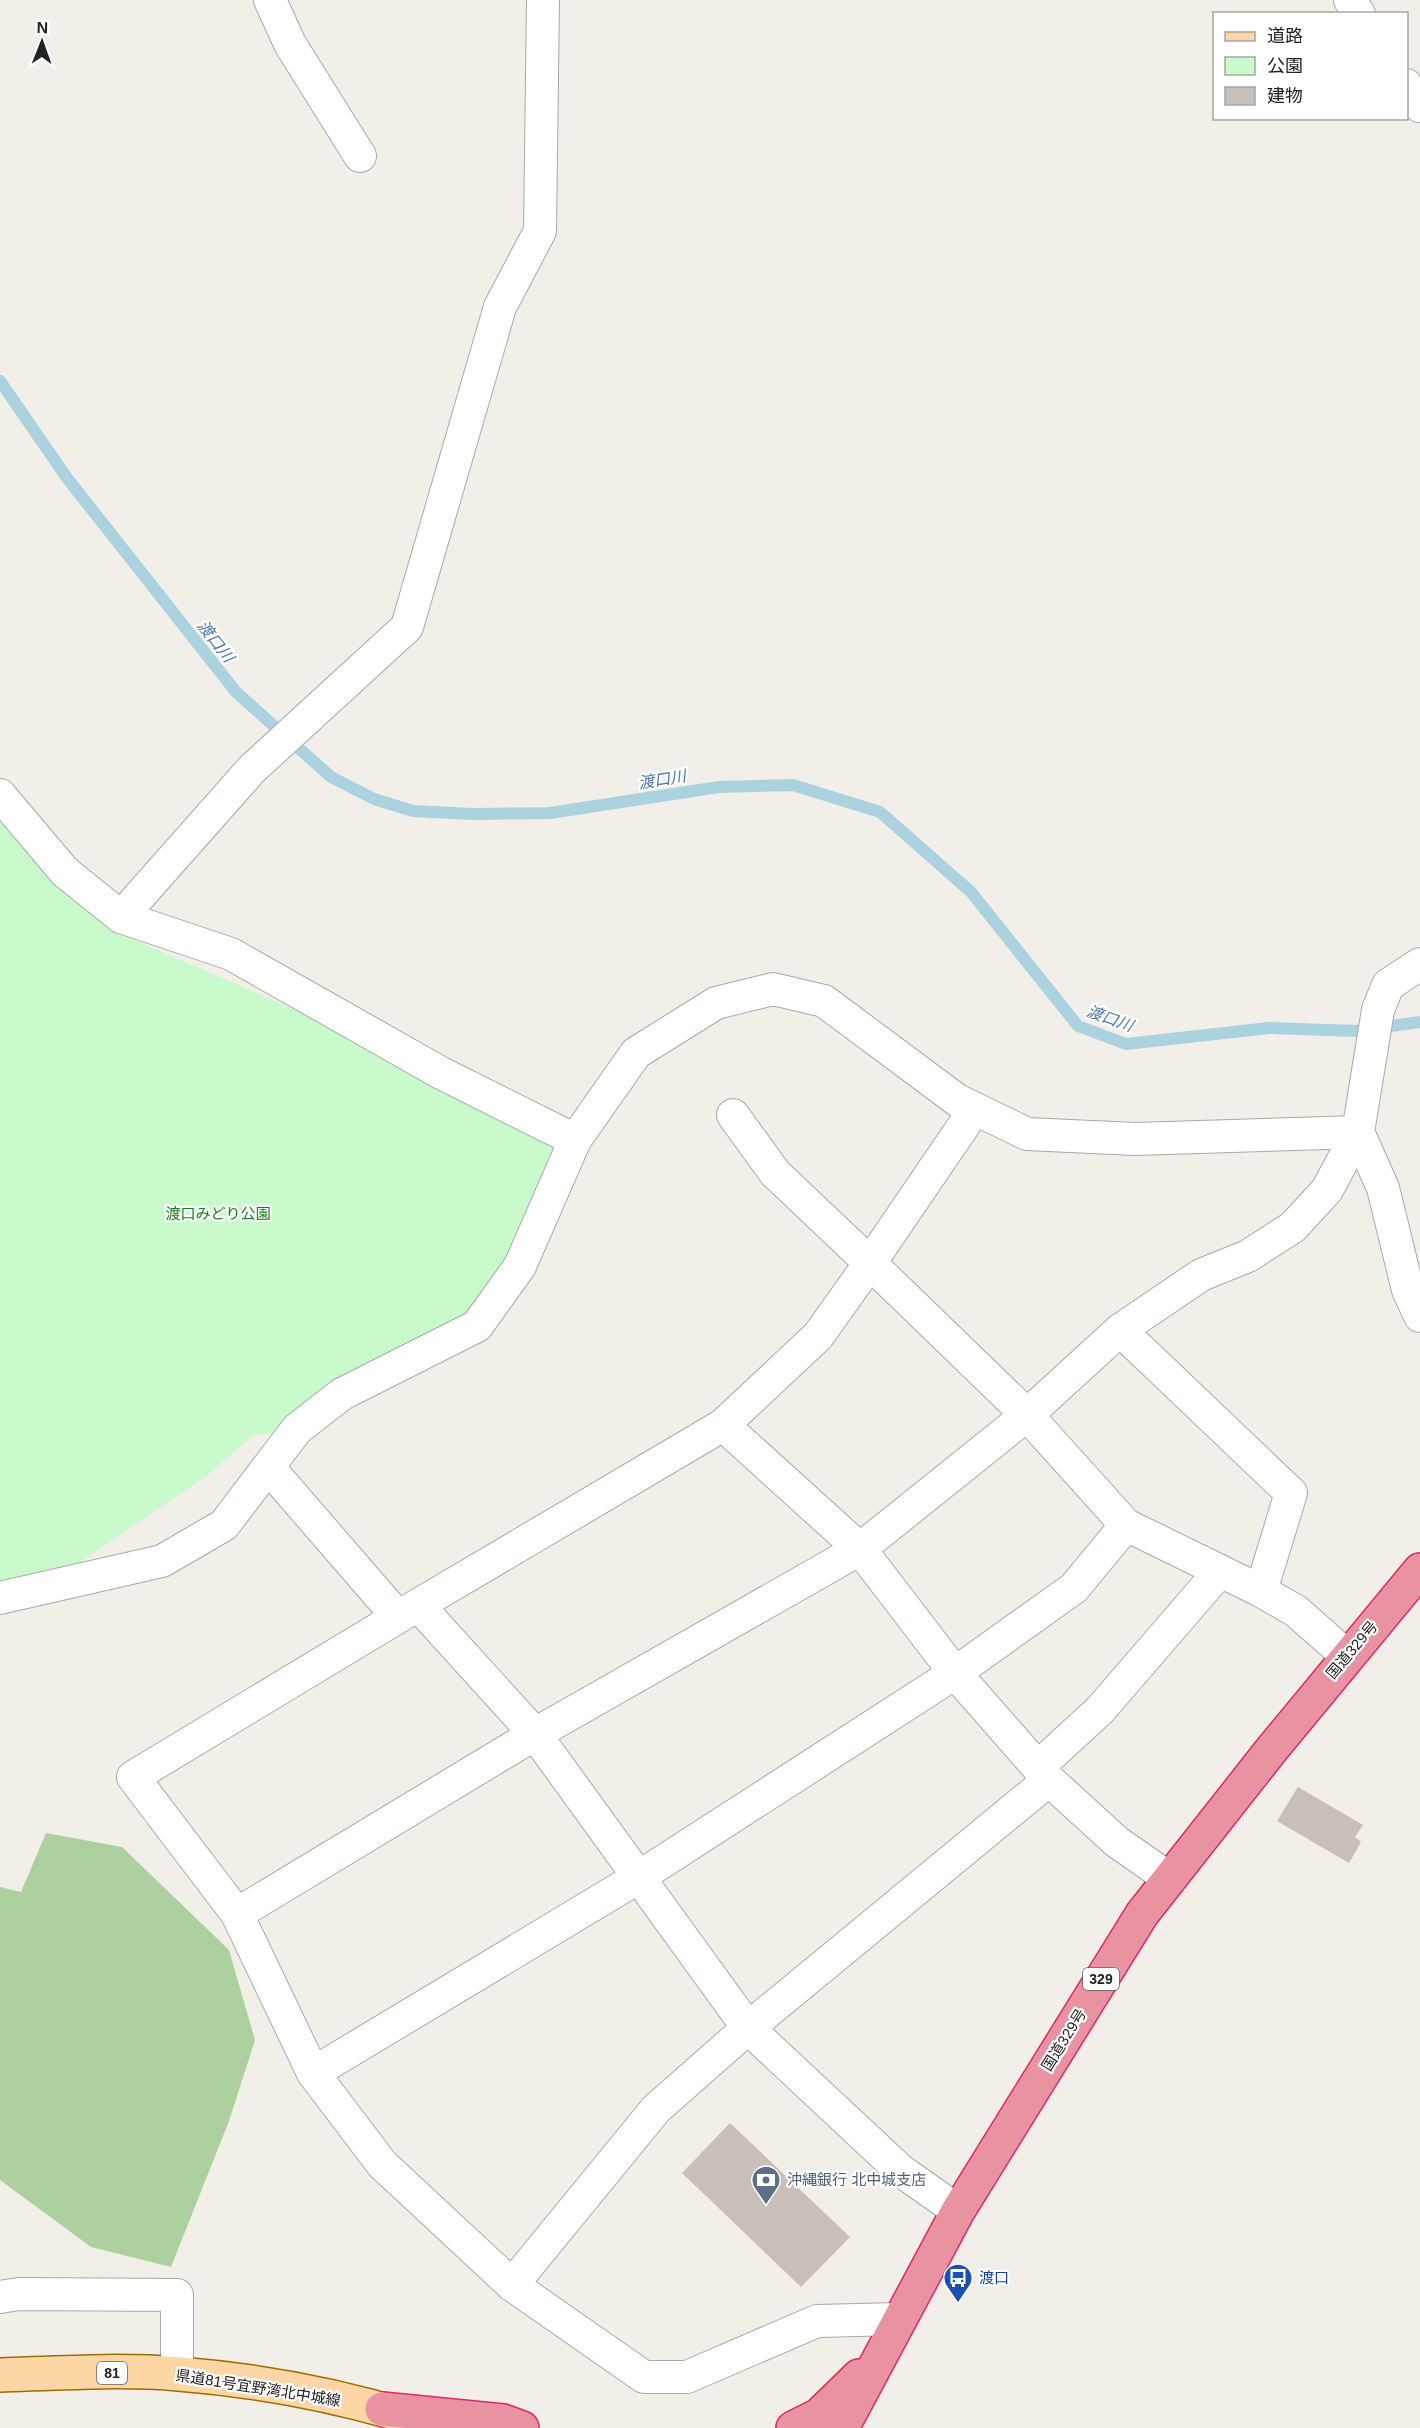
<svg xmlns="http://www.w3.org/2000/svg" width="1420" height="2428" font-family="Arial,'Noto Sans JP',sans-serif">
<rect width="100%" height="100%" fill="#f2efe9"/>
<polygon fill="#add19e" points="46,1833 122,1847 229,1950 255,2040 229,2121 171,2267 91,2247 0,2180 0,1887 21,1892"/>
<polygon fill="#c8facc" points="0,815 111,930 441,1073 575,1140 482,1320 297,1429 252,1436 209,1474 80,1562 0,1581"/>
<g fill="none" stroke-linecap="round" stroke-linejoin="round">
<polyline stroke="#aad3df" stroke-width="12" points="0,381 67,478 236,692 331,777 374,799 413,811 473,814 550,813 719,787 793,785 880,812 971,892 1078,1026 1126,1044 1269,1028 1356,1031 1420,1022"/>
</g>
<g fill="#c7bfb8">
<polygon points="1298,1787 1363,1825 1355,1837 1361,1842 1349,1863 1277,1821"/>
<polygon points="730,2123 850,2237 801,2287 682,2173"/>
</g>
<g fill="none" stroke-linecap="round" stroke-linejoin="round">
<g stroke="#a9a9a9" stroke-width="34">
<g id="street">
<polyline points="270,0 290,44 360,156"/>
<polyline points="1350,0 1359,14"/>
<polyline points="1406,85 1420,106"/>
<polyline points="0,795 65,872 121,917 231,954 441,1073 575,1140"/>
<polyline points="121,917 252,769 407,627 500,307 540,231 543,0"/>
<polyline points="733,1115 775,1173 870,1263 975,1109"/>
<polyline points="1358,1132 1383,1188 1408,1290 1420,1316"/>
<polyline points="1120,1330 1291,1493 1261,1591"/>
<polyline points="723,1425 860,1549 955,1673 1049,1780 1117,1842 1170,1879"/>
<polyline points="269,1468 398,1617"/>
<polyline points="0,1598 162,1561 224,1525 297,1429 342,1394 477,1326 520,1266 575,1140 636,1053 716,1003 773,989 824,1001 957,1100 1027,1134 1135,1139 1358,1132"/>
<polyline points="418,1605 535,1734 748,2028 900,2170 958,2211"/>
<polyline points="1038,1767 1100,1710 1220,1571"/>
<polyline points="237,1914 535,1734 860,1549 1027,1415 1120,1330 1201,1275 1248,1256 1293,1227 1327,1190 1358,1132 1378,1010 1388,985 1420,964"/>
<polyline points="313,2073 639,1877 955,1673 1074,1588 1126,1525"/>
<polyline points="512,2285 656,2109 748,2028 1049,1780"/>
<polyline points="0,2297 19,2294 177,2295 177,2374"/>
<polyline points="899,2319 817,2321 687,2377 644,2377 512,2285 382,2164 313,2073 237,1914 133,1777 418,1605 723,1425 818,1336 870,1263 1027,1415 1126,1525 1261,1591 1296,1611 1347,1656"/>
</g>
</g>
<g stroke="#a06b00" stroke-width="36">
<path id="primary" d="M0,2375C59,2373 120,2369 179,2374C254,2380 336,2395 408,2417"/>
</g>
<g stroke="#dc2a67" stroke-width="36">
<g id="highway">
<polyline points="382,2409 503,2421 522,2428"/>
<polyline points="793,2428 819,2415 859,2376"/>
<polyline points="842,2428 958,2211 1142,1914 1272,1749 1420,1570"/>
</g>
</g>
<use href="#street" stroke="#fff" stroke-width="32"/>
<use href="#primary" stroke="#fcd6a4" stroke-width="33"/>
<use href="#highway" stroke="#e892a2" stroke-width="33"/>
</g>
<defs>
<g id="bank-pin" transform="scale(1.5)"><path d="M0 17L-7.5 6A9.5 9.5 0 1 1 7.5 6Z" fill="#5c6f8a" stroke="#fff"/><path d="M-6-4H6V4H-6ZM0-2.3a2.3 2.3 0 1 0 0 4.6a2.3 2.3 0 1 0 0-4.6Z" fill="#fff"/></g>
<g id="bus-pin" transform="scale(1.5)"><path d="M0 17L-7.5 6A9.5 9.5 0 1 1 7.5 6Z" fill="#1a4fb4" stroke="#fff"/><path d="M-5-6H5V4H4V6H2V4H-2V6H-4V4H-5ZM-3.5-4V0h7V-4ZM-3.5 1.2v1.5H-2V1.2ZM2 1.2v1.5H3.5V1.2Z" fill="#fff"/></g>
</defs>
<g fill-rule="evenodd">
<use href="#bank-pin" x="766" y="2180"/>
<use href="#bus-pin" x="958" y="2278"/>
</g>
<g text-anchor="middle" stroke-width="4.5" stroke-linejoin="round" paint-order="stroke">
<g fill="#fff" stroke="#646464" stroke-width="1.5">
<rect x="1083" y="1968" width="36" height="22" rx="4.5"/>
<rect x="97" y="2362" width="30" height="22" rx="4.5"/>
</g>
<g font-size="14" font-weight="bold" fill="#222">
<text x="1101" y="1984">329</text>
<text x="112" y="2378">81</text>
</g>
<g font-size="15" fill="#0c8416" stroke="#fff">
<text x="218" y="1219">渡口みどり公園</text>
</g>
<g font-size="15" fill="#222" stroke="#fff">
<text transform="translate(1352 1650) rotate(-50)" y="5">国道329号</text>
<text transform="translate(1064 2040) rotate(-58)" y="5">国道329号</text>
<text transform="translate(258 2388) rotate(9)" y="5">県道81号宜野湾北中城線</text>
</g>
<g font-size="15" fill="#4e5e75" stroke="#fff" text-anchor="start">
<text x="787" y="2185">沖縄銀行 北中城支店</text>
</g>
<g font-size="15" fill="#164399" stroke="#fff" text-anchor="start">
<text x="979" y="2283">渡口</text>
</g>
<g font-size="16" font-style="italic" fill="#4a7aab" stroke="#fff">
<text transform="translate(216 641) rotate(52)" y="6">渡口川</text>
<text transform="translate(662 779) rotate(-9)" y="6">渡口川</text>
<text transform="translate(1110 1018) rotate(20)" y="6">渡口川</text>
</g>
</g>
<rect x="1213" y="12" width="195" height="108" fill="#ffffff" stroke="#a7a7a7" stroke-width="1.5"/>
<rect x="1225" y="32" width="30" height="9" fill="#fcd6a4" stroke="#a7a7a7" stroke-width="1.5"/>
<text x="1267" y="42" font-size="18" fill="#222222">道路</text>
<rect x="1225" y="57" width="30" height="18" fill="#c8facc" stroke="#a7a7a7" stroke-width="1.5"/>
<text x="1267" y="72" font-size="18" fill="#222222">公園</text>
<rect x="1225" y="87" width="30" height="18" fill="#c7bfb8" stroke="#a7a7a7" stroke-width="1.5"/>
<text x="1267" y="102" font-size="18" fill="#222222">建物</text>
<g transform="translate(42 42) rotate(1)" stroke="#ffffff" stroke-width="4.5" paint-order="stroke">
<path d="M0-4.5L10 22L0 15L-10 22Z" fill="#222222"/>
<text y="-9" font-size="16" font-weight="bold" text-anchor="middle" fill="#222222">N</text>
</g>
</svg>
